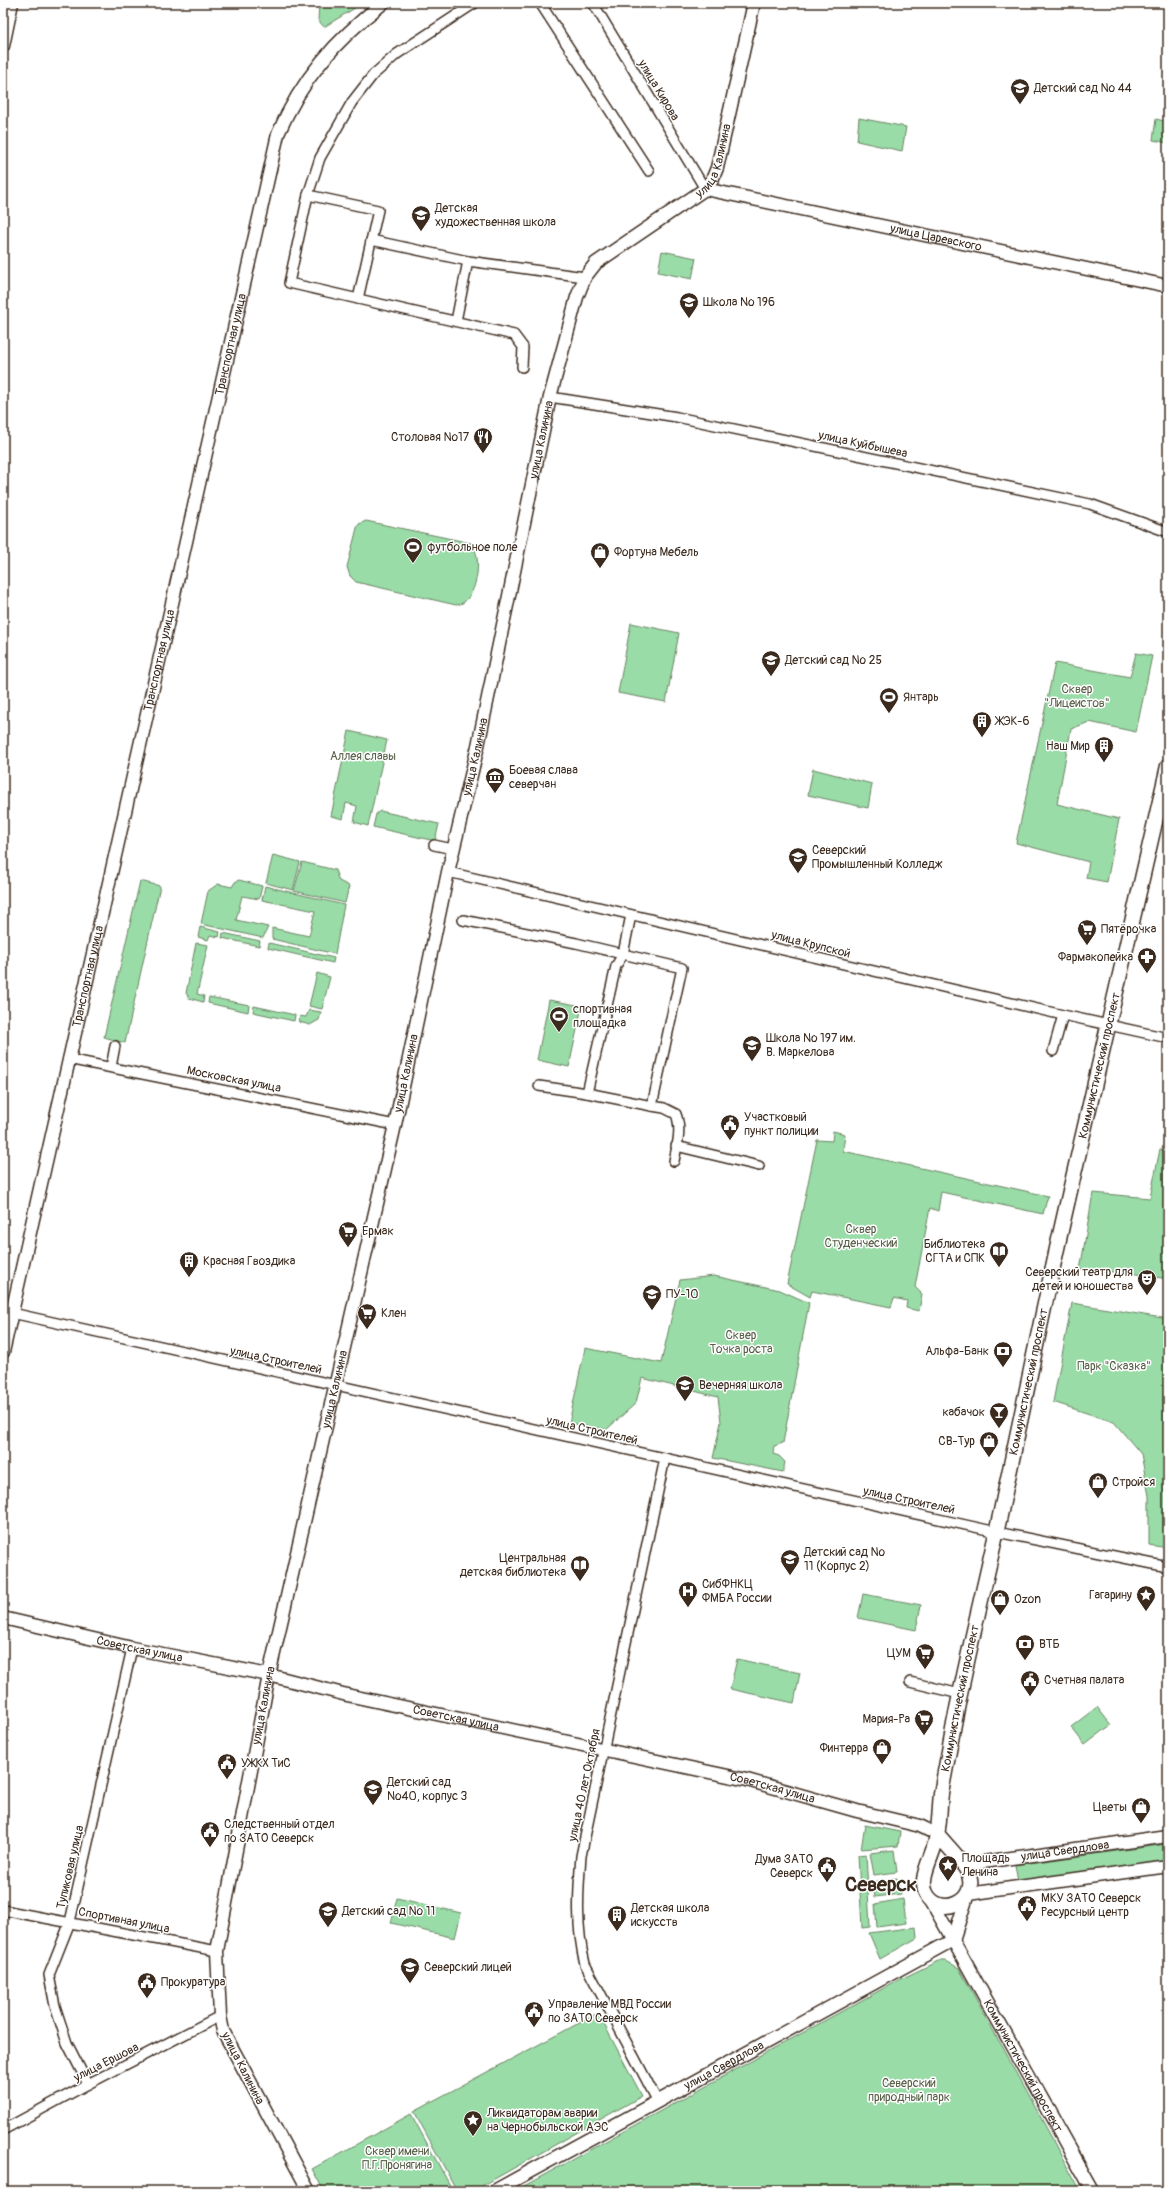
<svg xmlns="http://www.w3.org/2000/svg" width="1171" height="2194" font-family="Pangolin,sans-serif">
<rect width="100%" height="100%" fill="#fff"/>
<filter id="ink" filterUnits="userSpaceOnUse"><feTurbulence type="fractalNoise" baseFrequency=".025" numOctaves="2"/><feDisplacementMap in="SourceGraphic" scale="8" xChannelSelector="R" yChannelSelector="G"/><feConvolveMatrix kernelMatrix="1 2 1 2 8 2 1 2 1" color-interpolation-filters="sRGB"/></filter>
<g filter="url(#ink)">
<g fill="#99dca7" stroke="#6a8362">
<polygon points="319,3 363,3 324,27 318,20"/>
<polygon points="859,118 906,127 902,151 857,141"/>
<polygon points="1156,119 1168,122 1168,143 1153,140"/>
<polygon points="662,251 696,258 692,279 658,272"/>
<path d="M366,521L471,543C484,556 477,604 456,605L356,582L350,576L347,567L357,528L359,524Z"/>
<polygon points="631,623 679,633 666,702 618,693"/>
<polygon points="1136,653 1152,656 1136,732 1089,722 1071,729 1057,804 1119,819 1107,882 1086,878 1089,862 1016,843 1055,663 1130,677"/>
<polygon points="349,731 387,740 368,826 354,822 357,806 346,803 343,819 331,816"/>
<polygon points="813,769 872,784 868,808 808,795"/>
<polygon points="380,811 439,824 435,841 373,827 376,814"/>
<polygon points="273,855 300,862 293,890 266,883"/>
<polygon points="302,862 335,870 339,881 349,886 345,903 294,891"/>
<polygon points="239,880 262,886 259,899 242,896 236,920 268,927 263,938 201,924 208,891 218,884 232,887 235,882"/>
<polygon points="140,881 160,886 125,1043 104,1037"/>
<polygon points="265,886 344,905 335,954 272,939 272,928 309,936 315,911 262,900"/>
<polygon points="200,927 220,932 219,937 210,935 208,940 198,937"/>
<polygon points="223,933 260,941 259,946 222,938"/>
<polygon points="196,943 208,945 197,994 204,996 203,1002 189,998 186,993"/>
<polygon points="269,943 334,958 333,963 268,948"/>
<polygon points="317,973 330,977 322,1009 309,1006"/>
<polygon points="209,997 249,1005 248,1012 208,1003"/>
<polygon points="549,1000 582,1006 569,1067 537,1060"/>
<polygon points="254,1006 295,1015 294,1021 253,1012"/>
<polygon points="309,1010 321,1012 319,1020 310,1025 299,1022 300,1016 306,1017"/>
<polygon points="833,1131 845,1134 843,1151 1048,1196 1043,1214 941,1192 938,1211 930,1208 915,1287 922,1294 919,1311 906,1308 907,1301 894,1298 891,1307 812,1291 810,1297 787,1284 817,1140 832,1141"/>
<polygon points="1160,1149 1168,1151 1168,1279 1131,1273 1080,1270 1093,1193 1150,1198"/>
<polygon points="714,1276 780,1290 809,1303 783,1443 774,1446 773,1454 779,1456 785,1462 783,1472 713,1458 721,1422 718,1397 642,1378 636,1403 606,1430 569,1423 585,1348 661,1363 680,1280"/>
<polygon points="1072,1303 1168,1319 1168,1548 1149,1545 1149,1496 1141,1454 1114,1422 1053,1402"/>
<polygon points="863,1594 921,1605 916,1630 858,1618"/>
<polygon points="737,1659 800,1673 794,1703 730,1689"/>
<polygon points="1097,1707 1111,1725 1085,1745 1071,1727"/>
<polygon points="865,1825 900,1832 898,1846 861,1849"/>
<polygon points="1168,1844 1168,1862 1018,1882 1015,1865"/>
<polygon points="894,1850 897,1872 874,1875 870,1853"/>
<polygon points="866,1854 870,1927 862,1928 858,1855"/>
<polygon points="897,1878 901,1894 875,1897 872,1882"/>
<polygon points="397,1898 461,1913 455,1938 391,1923"/>
<polygon points="903,1899 906,1923 877,1927 875,1904"/>
<polygon points="916,1927 917,1938 880,1959 869,1933"/>
<polygon points="938,1961 946,1961 959,1968 1081,2191 515,2191 895,1982"/>
<polygon points="598,2013 642,2096 473,2191 457,2191 414,2111"/>
<polygon points="411,2114 453,2191 324,2191 312,2169"/>
</g>
<g fill="none" stroke-linecap="round" stroke-linejoin="round">
<g stroke="#3b2a1e" stroke-width="12">
<g id="street">
<polyline points="475,3 397,54 373,75 352,102 320,158 308,195 289,283 514,335 523,347 522,367"/>
<polyline points="540,3 649,171"/>
<polyline points="593,3 705,189"/>
<polyline points="308,195 378,210 358,299"/>
<polyline points="371,240 468,261"/>
<polyline points="456,321 468,261 585,277"/>
<polyline points="550,397 677,417 1090,504 1168,532"/>
<polyline points="434,845 453,849"/>
<polyline points="448,872 1063,1015 1168,1038"/>
<polyline points="463,920 576,943 682,968 652,1106 587,1093"/>
<polyline points="1053,1051 1063,1015"/>
<polyline points="68,1059 395,1125"/>
<polyline points="111,1067 115,1046"/>
<polyline points="539,1086 587,1093 616,966 623,954 631,915"/>
<path d="M652,1106L664,1108L676,1114C682,1130 677,1145 674,1161"/>
<polyline points="676,1146 759,1166"/>
<polyline points="12,1313 997,1532 1168,1567"/>
<polyline points="910,1682 960,1694"/>
<polyline points="3,1910 217,1951"/>
<polyline points="88,2084 67,2043 55,2006 49,1975 70,1922 132,1648"/>
<path d="M658,2102L585,1964C576,1928 578,1893 581,1856L665,1458"/>
<polyline points="3,2130 88,2084 220,2016"/>
</g>
</g>
<g stroke="#3b2a1e" stroke-width="15">
<g id="secondary">
<polyline points="3,46 12,3"/>
<path id="s1" d="M705,189L1168,286"/>
<path id="s2" d="M3,1352L278,134C302,78 336,40 383,3"/>
<path id="s3" d="M3,1618L132,1648L269,1675L347,1695L747,1780L857,1811L920,1826L938,1835"/>
<path id="s4" d="M962,1865L1168,1836"/>
<path id="s5" d="M930,1899L1093,2191"/>
<polyline points="953,1940 968,1894 1168,1866"/>
<path id="s6" d="M309,2191L223,2031L220,2016L217,1951L269,1675L395,1125L448,872L478,746L550,397L577,297L585,277L596,263L705,189L712,180L717,168L754,3"/>
<path id="s7" d="M494,2191L953,1940"/>
</g>
</g>
<g stroke="#3b2a1e" stroke-width="17">
<g id="primary">
<path id="s8" d="M938,1835C947,1846 965,1863 969,1875C978,1902 939,1919 926,1893C919,1879 931,1859 935,1844C940,1828 939,1811 941,1794C945,1770 950,1747 954,1724C969,1646 989,1570 1005,1492C1026,1396 1045,1299 1067,1204C1101,1058 1135,912 1168,766"/>
</g>
</g>
<use href="#street" stroke="#fff" stroke-width="9"/>
<use href="#secondary" stroke="#fff" stroke-width="12"/>
<use href="#primary" stroke="#fff" stroke-width="14"/>
</g>
</g>
<defs>
<g id="school-pin" transform="scale(1)"><path d="M0 17L-7.5 6A9.5 9.5 0 1 1 7.5 6Z" fill="#3b2a1e" stroke="#fff"/><path d="M0-5L7-2L0 1L-7-2ZM-4 1L0 2.5L4 1V4Q0 6-4 4Z" fill="#fff"/></g>
<g id="restaurant-pin" transform="scale(1)"><path d="M0 17L-7.5 6A9.5 9.5 0 1 1 7.5 6Z" fill="#3b2a1e" stroke="#fff"/><path d="M-5-6h1v4h1v-4h1v4h1v-4h1v5L-1.5 .5V6h-2V.5L-5-1ZM5-6V6H3V1.5H1.5Q1.5-4 5-6Z" fill="#fff"/></g>
<g id="stadium-pin" transform="scale(1)"><path d="M0 17L-7.5 6A9.5 9.5 0 1 1 7.5 6Z" fill="#3b2a1e" stroke="#fff"/><path d="M0-5a6.5 5 0 1 0 0 10a6.5 5 0 1 0 0-10ZM-3.5-1.8h7v3.6h-7Z" fill="#fff"/></g>
<g id="shop-pin" transform="scale(1)"><path d="M0 17L-7.5 6A9.5 9.5 0 1 1 7.5 6Z" fill="#3b2a1e" stroke="#fff"/><path d="M-5-2.5h2.3a2.7 3.5 0 0 1 5.4 0H5L5.5 6h-11ZM-1.5-2.5h3a1.5 2.3 0 0 0-3 0Z" fill="#fff"/></g>
<g id="building-pin" transform="scale(1)"><path d="M0 17L-7.5 6A9.5 9.5 0 1 1 7.5 6Z" fill="#3b2a1e" stroke="#fff"/><path d="M-4-6H4V6H1V3H-1V6H-4ZM-2.5-4.3h1.7v1.8h-1.7ZM.8-4.3h1.7v1.8H.8ZM-2.5-1h1.7V.8h-1.7ZM.8-1h1.7V.8H.8Z" fill="#fff"/></g>
<g id="museum-pin" transform="scale(1)"><path d="M0 17L-7.5 6A9.5 9.5 0 1 1 7.5 6Z" fill="#3b2a1e" stroke="#fff"/><path d="M0-6L6-3V-2H-6V-3ZM-5-1h2V3h-2ZM-1-1h2V3h-2ZM3-1h2V3H3ZM-6 4H6V6H-6Z" fill="#fff"/></g>
<g id="university-pin" transform="scale(1)"><path d="M0 17L-7.5 6A9.5 9.5 0 1 1 7.5 6Z" fill="#3b2a1e" stroke="#fff"/><path d="M0-5L7-2L0 1L-7-2ZM-4 1L0 2.5L4 1V4Q0 6-4 4Z" fill="#fff"/></g>
<g id="supermarket-pin" transform="scale(1)"><path d="M0 17L-7.5 6A9.5 9.5 0 1 1 7.5 6Z" fill="#3b2a1e" stroke="#fff"/><path d="M-6-5.5h2.5l.6 2H6L4.5 2H-2.5L-4.4-4H-6ZM-1.5 3.2a1.3 1.3 0 1 0 .1 0ZM3 3.2a1.3 1.3 0 1 0 .1 0Z" fill="#fff"/></g>
<g id="pharmacy-pin" transform="scale(1)"><path d="M0 17L-7.5 6A9.5 9.5 0 1 1 7.5 6Z" fill="#3b2a1e" stroke="#fff"/><path d="M-2-6h4v4h4v4h-4v4h-4v-4h-4v-4h4Z" fill="#fff"/></g>
<g id="civic-pin" transform="scale(1)"><path d="M0 17L-7.5 6A9.5 9.5 0 1 1 7.5 6Z" fill="#3b2a1e" stroke="#fff"/><path d="M-.6-6.5H3V-4.5H.6V-3L4-1V1h2V6H-6V1h2V-1L-.6-3ZM-1.2 2.5V6h2.4V2.5Z" fill="#fff"/></g>
<g id="library-pin" transform="scale(1)"><path d="M0 17L-7.5 6A9.5 9.5 0 1 1 7.5 6Z" fill="#3b2a1e" stroke="#fff"/><path d="M-6-4Q-3-5.5-.7-3.5V5Q-3 3-6 4ZM6-4Q3-5.5 .7-3.5V5Q3 3 6 4Z" fill="#fff"/></g>
<g id="theatre-pin" transform="scale(1)"><path d="M0 17L-7.5 6A9.5 9.5 0 1 1 7.5 6Z" fill="#3b2a1e" stroke="#fff"/><path d="M-5-5.5Q0-4 5-5.5V0Q5 5 0 6Q-5 5-5 0ZM-3.3-2.5H-1v1.5H-3.3ZM1-2.5H3.3v1.5H1ZM-2.8 1Q0 5.5 2.8 1Z" fill="#fff"/></g>
<g id="bank-pin" transform="scale(1)"><path d="M0 17L-7.5 6A9.5 9.5 0 1 1 7.5 6Z" fill="#3b2a1e" stroke="#fff"/><path d="M-6-4H6V4H-6ZM0-2.3a2.3 2.3 0 1 0 0 4.6a2.3 2.3 0 1 0 0-4.6Z" fill="#fff"/></g>
<g id="bar-pin" transform="scale(1)"><path d="M0 17L-7.5 6A9.5 9.5 0 1 1 7.5 6Z" fill="#3b2a1e" stroke="#fff"/><path d="M-6-5H6L.8 .8V4.5H3.5V6h-7V4.5H-.8V.8Z" fill="#fff"/></g>
<g id="hospital-pin" transform="scale(1)"><path d="M0 17L-7.5 6A9.5 9.5 0 1 1 7.5 6Z" fill="#3b2a1e" stroke="#fff"/><path d="M-5-5h3v3.5h4V-5h3V5h-3V1.5h-4V5h-3Z" fill="#fff"/></g>
<g id="sight-pin" transform="scale(1)"><path d="M0 17L-7.5 6A9.5 9.5 0 1 1 7.5 6Z" fill="#3b2a1e" stroke="#fff"/><path d="M0-6L1.8-2.2L6-1.7L2.9 1.2L3.7 5.4L0 3.3L-3.7 5.4L-2.9 1.2L-6-1.7L-1.8-2.2Z" fill="#fff"/></g>
</defs>
<g fill-rule="evenodd">
<use href="#school-pin" x="1020" y="88"/>
<use href="#school-pin" x="421" y="215"/>
<use href="#school-pin" x="689" y="302"/>
<use href="#restaurant-pin" x="483" y="437"/>
<use href="#stadium-pin" x="413" y="547"/>
<use href="#shop-pin" x="600" y="552"/>
<use href="#school-pin" x="771" y="660"/>
<use href="#stadium-pin" x="889" y="697"/>
<use href="#building-pin" x="982" y="721"/>
<use href="#building-pin" x="1104" y="746"/>
<use href="#museum-pin" x="495" y="777"/>
<use href="#university-pin" x="798" y="857"/>
<use href="#supermarket-pin" x="1087" y="929"/>
<use href="#pharmacy-pin" x="1147" y="957"/>
<use href="#stadium-pin" x="559" y="1016"/>
<use href="#school-pin" x="752" y="1045"/>
<use href="#civic-pin" x="730" y="1124"/>
<use href="#supermarket-pin" x="348" y="1231"/>
<use href="#library-pin" x="999" y="1251"/>
<use href="#building-pin" x="189" y="1261"/>
<use href="#theatre-pin" x="1147" y="1279"/>
<use href="#university-pin" x="652" y="1294"/>
<use href="#supermarket-pin" x="367" y="1313"/>
<use href="#bank-pin" x="1003" y="1351"/>
<use href="#school-pin" x="685" y="1385"/>
<use href="#bar-pin" x="999" y="1412"/>
<use href="#shop-pin" x="989" y="1441"/>
<use href="#shop-pin" x="1098" y="1482"/>
<use href="#school-pin" x="790" y="1559"/>
<use href="#library-pin" x="580" y="1565"/>
<use href="#hospital-pin" x="688" y="1591"/>
<use href="#sight-pin" x="1146" y="1595"/>
<use href="#shop-pin" x="1000" y="1599"/>
<use href="#bank-pin" x="1025" y="1644"/>
<use href="#supermarket-pin" x="925" y="1653"/>
<use href="#civic-pin" x="1030" y="1680"/>
<use href="#supermarket-pin" x="924" y="1719"/>
<use href="#shop-pin" x="882" y="1748"/>
<use href="#civic-pin" x="227" y="1763"/>
<use href="#school-pin" x="373" y="1789"/>
<use href="#shop-pin" x="1141" y="1807"/>
<use href="#civic-pin" x="210" y="1831"/>
<use href="#sight-pin" x="948" y="1865"/>
<use href="#civic-pin" x="827" y="1866"/>
<use href="#civic-pin" x="1027" y="1905"/>
<use href="#school-pin" x="328" y="1911"/>
<use href="#building-pin" x="617" y="1915"/>
<use href="#school-pin" x="410" y="1967"/>
<use href="#civic-pin" x="147" y="1982"/>
<use href="#civic-pin" x="534" y="2011"/>
<use href="#sight-pin" x="473" y="2120"/>
</g>
<g text-anchor="middle" stroke-width="3" stroke-linejoin="round" paint-order="stroke">
<g font-size="12" fill="#3b2a1e" stroke="#fff" text-anchor="start">
<text x="1034" y="92">Детский сад № 44</text>
<text x="435" y="212">Детская<tspan x="435" dy="14">художественная школа</tspan></text>
<text x="703" y="306">Школа № 196</text>
<text x="469" y="441" text-anchor="end">Столовая №17</text>
<text x="427" y="551">футбольное поле</text>
<text x="614" y="556">Фортуна Мебель</text>
<text x="785" y="664">Детский сад № 25</text>
<text x="903" y="701">Янтарь</text>
<text x="996" y="725">ЖЭК-6</text>
<text x="1090" y="750" text-anchor="end">Наш Мир</text>
<text x="509" y="774">Боевая слава<tspan x="509" dy="14">северчан</tspan></text>
<text x="812" y="854">Северский<tspan x="812" dy="14">Промышленный Колледж</tspan></text>
<text x="1101" y="933">Пятёрочка</text>
<text x="1133" y="961" text-anchor="end">Фармакопейка</text>
<text x="573" y="1013">спортивная<tspan x="573" dy="14">площадка</tspan></text>
<text x="766" y="1042">Школа № 197 им.<tspan x="766" dy="14">В. Маркелова</tspan></text>
<text x="744" y="1121">Участковый<tspan x="744" dy="14">пункт полиции</tspan></text>
<text x="362" y="1235">Ермак</text>
<text x="985" y="1248" text-anchor="end">Библиотека<tspan x="985" dy="14">СГТА и СПК</tspan></text>
<text x="203" y="1265">Красная Гвоздика</text>
<text x="1133" y="1276" text-anchor="end">Северский театр для<tspan x="1133" dy="14">детей и юношества</tspan></text>
<text x="666" y="1298">ПУ-10</text>
<text x="381" y="1317">Клен</text>
<text x="989" y="1355" text-anchor="end">Альфа-Банк</text>
<text x="699" y="1389">Вечерняя школа</text>
<text x="985" y="1416" text-anchor="end">кабачок</text>
<text x="975" y="1445" text-anchor="end">СВ-Тур</text>
<text x="1112" y="1486">Стройся</text>
<text x="804" y="1556">Детский сад №<tspan x="804" dy="14">11 (Корпус 2)</tspan></text>
<text x="566" y="1562" text-anchor="end">Центральная<tspan x="566" dy="14">детская библиотека</tspan></text>
<text x="702" y="1588">СибФНКЦ<tspan x="702" dy="14">ФМБА России</tspan></text>
<text x="1132" y="1599" text-anchor="end">Гагарину</text>
<text x="1014" y="1603">Ozon</text>
<text x="1039" y="1648">ВТБ</text>
<text x="911" y="1657" text-anchor="end">ЦУМ</text>
<text x="1044" y="1684">Счетная палата</text>
<text x="910" y="1723" text-anchor="end">Мария-Ра</text>
<text x="868" y="1752" text-anchor="end">Финтерра</text>
<text x="241" y="1767">УЖКХ ТиС</text>
<text x="387" y="1786">Детский сад<tspan x="387" dy="14">№40, корпус 3</tspan></text>
<text x="1127" y="1811" text-anchor="end">Цветы</text>
<text x="224" y="1828">Следственный отдел<tspan x="224" dy="14">по ЗАТО Северск</tspan></text>
<text x="962" y="1862">Площадь<tspan x="962" dy="14">Ленина</tspan></text>
<text x="813" y="1863" text-anchor="end">Дума ЗАТО<tspan x="813" dy="14">Северск</tspan></text>
<text x="1041" y="1902">МКУ ЗАТО Северск<tspan x="1041" dy="14">Ресурсный центр</tspan></text>
<text x="631" y="1912">Детская школа<tspan x="631" dy="14">искусств</tspan></text>
<text x="342" y="1915">Детский сад № 11</text>
<text x="424" y="1971">Северский лицей</text>
<text x="161" y="1986">Прокуратура</text>
<text x="548" y="2008">Управление МВД России<tspan x="548" dy="14">по ЗАТО Северск</tspan></text>
<text x="487" y="2117">Ликвидаторам аварии<tspan x="487" dy="14">на Чернобыльской АЭС</tspan></text>
</g>
<g font-size="12" fill="#3b2a1e" stroke="#fff">
<text transform="translate(659 90) rotate(59)" y="4">улица Кирова</text>
<text dy="4" stroke="none"><textPath href="#s6" startOffset="2156">улица Калинина</textPath></text>
<text dy="4" stroke="none"><textPath href="#s1" startOffset="236">улица Царевского</textPath></text>
<text dy="4" stroke="none"><textPath href="#s2" startOffset="1033">Транспортная улица</textPath></text>
<text dy="4" stroke="none"><textPath href="#s6" startOffset="1808">улица Калинина</textPath></text>
<text transform="translate(863 444) rotate(12)" y="4">улица Куйбышева</text>
<text dy="4" stroke="none"><textPath href="#s2" startOffset="709">Транспортная улица</textPath></text>
<text dy="4" stroke="none"><textPath href="#s6" startOffset="1484">улица Калинина</textPath></text>
<text transform="translate(811 944) rotate(14)" y="4">улица Крупской</text>
<text dy="4" stroke="none"><textPath href="#s2" startOffset="385">Транспортная улица</textPath></text>
<text dy="4" stroke="none"><textPath href="#s8" startOffset="968">Коммунистический проспект</textPath></text>
<text dy="4" stroke="none"><textPath href="#s6" startOffset="1160">улица Калинина</textPath></text>
<text transform="translate(234 1079) rotate(11)" y="4">Московская улица</text>
<text transform="translate(276 1360) rotate(12)" y="4">улица Строителей</text>
<text dy="4" stroke="none"><textPath href="#s8" startOffset="644">Коммунистический проспект</textPath></text>
<text dy="4" stroke="none"><textPath href="#s6" startOffset="836">улица Калинина</textPath></text>
<text transform="translate(592 1430) rotate(13)" y="4">улица Строителей</text>
<text transform="translate(909 1500) rotate(12)" y="4">улица Строителей</text>
<text dy="4" stroke="none"><textPath href="#s3" startOffset="140">Советская улица</textPath></text>
<text dy="4" stroke="none"><textPath href="#s8" startOffset="320">Коммунистический проспект</textPath></text>
<text dy="4" stroke="none"><textPath href="#s6" startOffset="512">улица Калинина</textPath></text>
<text dy="4" stroke="none"><textPath href="#s3" startOffset="464">Советская улица</textPath></text>
<text transform="translate(584 1785) rotate(-78)" y="4">улица 40 лет Октября</text>
<text dy="4" stroke="none"><textPath href="#s3" startOffset="788">Советская улица</textPath></text>
<text dy="4" stroke="none"><textPath href="#s4" startOffset="104">улица Свердлова</textPath></text>
<text transform="translate(70 1867) rotate(-77)" y="4">Тупиковая улица</text>
<text transform="translate(124 1920) rotate(11)" y="4">Спортивная улица</text>
<text transform="translate(106 2062) rotate(-27)" y="4">улица Ершова</text>
<text dy="4" stroke="none"><textPath href="#s7" startOffset="262">улица Свердлова</textPath></text>
<text dy="4" stroke="none"><textPath href="#s5" startOffset="191">Коммунистический проспект</textPath></text>
<text transform="translate(243 2068) rotate(63)" y="4">улица Калинина</text>
</g>
<g font-size="12" fill="#575f47" stroke="#fff">
<text x="1077" y="693">Сквер<tspan x="1077" dy="14">"Лицеистов"</tspan></text>
<text x="363" y="760">Аллея славы</text>
<text x="861" y="1233">Сквер<tspan x="861" dy="14">Студенческий</tspan></text>
<text x="741" y="1339">Сквер<tspan x="741" dy="14">Точка роста</tspan></text>
<text x="1114" y="1370">Парк "Сказка"</text>
<text x="909" y="2087">Северский<tspan x="909" dy="14">природный парк</tspan></text>
<text x="397" y="2155">Сквер имени<tspan x="397" dy="14">П.Г.Пронягина</tspan></text>
</g>
<g font-size="20" font-weight="bold" fill="#3b2a1e" stroke="#fff">
<text x="881" y="1891">Северск</text>
</g>
</g>
<rect width="1171" height="2194" fill="none" stroke="#fff" stroke-width="16"/>
<rect x="8" y="8" width="1155" height="2178" fill="none" stroke="#3b2a1e" stroke-width="1.5" filter="url(#ink)"/>
</svg>
